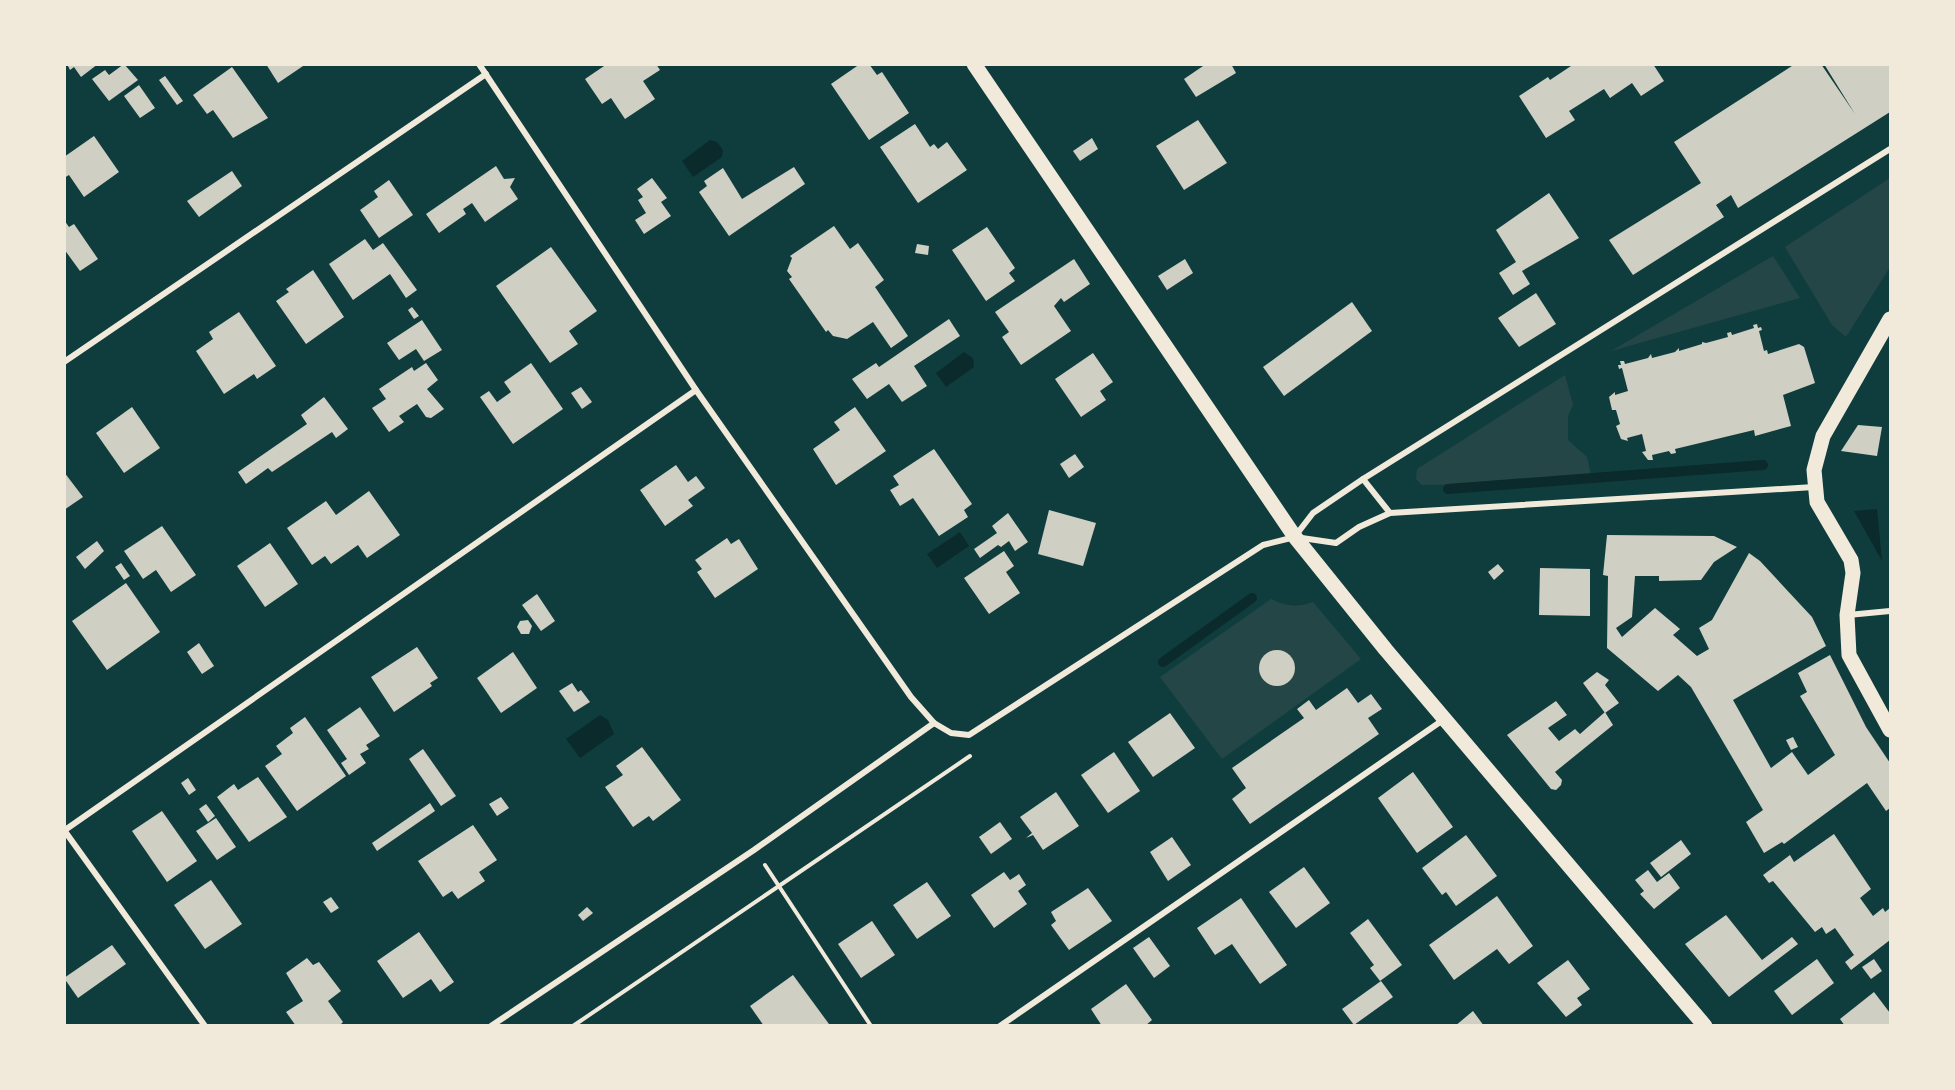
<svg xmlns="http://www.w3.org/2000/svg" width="1955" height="1090" font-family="'Work Sans',sans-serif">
<rect width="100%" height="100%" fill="#0f3d3e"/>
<g fill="#244646">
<polygon points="1890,178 1890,267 1846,337 1832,325 1785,247"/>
<polygon points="1773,256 1800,298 1611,351"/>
<polygon points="1565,375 1573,405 1568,416 1568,440 1587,457 1593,483 1422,485 1416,479 1417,469"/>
<path d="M1271,599C1285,606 1297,608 1313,602L1361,659L1222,759L1160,677Z"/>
</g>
<g fill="#0a2a2b">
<polygon points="710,140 717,142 723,150 722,157 693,177 682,161"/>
<polygon points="964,352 973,358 974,367 946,387 936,373"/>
<polygon points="1877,509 1882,561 1854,511"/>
<polygon points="960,532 969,546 937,568 927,554"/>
<polygon points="600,715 608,720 614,734 580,758 566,739"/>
</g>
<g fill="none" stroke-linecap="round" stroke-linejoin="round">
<g stroke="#0a2a2b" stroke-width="10">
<polyline points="1448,489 1763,465"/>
<polyline points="1163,662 1252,598"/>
</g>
</g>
<g fill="#cfcfc3">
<polygon points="67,64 98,64 81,77 74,67 70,70"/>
<polygon points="124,64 138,80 109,101 92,79 105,70 109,75"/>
<polygon points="266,64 306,64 278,83"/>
<polygon points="607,64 656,64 660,70 643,81 655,99 625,119 611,98 602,104 585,79"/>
<polygon points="860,64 869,64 877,75 882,72 909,113 869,140 831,84"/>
<polygon points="1206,64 1231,64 1236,73 1196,97 1184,79"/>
<polygon points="1574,64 1653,64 1664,81 1641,96 1632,83 1610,98 1604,89 1569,111 1575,120 1546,138 1519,96 1548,77 1550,80"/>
<polygon points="1795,64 1821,64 1855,114 1824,64 1890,64 1890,112 1738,208 1731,195 1716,205 1724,217 1633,275 1609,240 1701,183 1674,142"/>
<polygon points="232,67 268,118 233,138 213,110 207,114 193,95"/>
<polygon points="165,76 183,101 177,105 159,80"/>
<polygon points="139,85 155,108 140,118 124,96"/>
<polygon points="1198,120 1227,163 1184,190 1156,146"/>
<polygon points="915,124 930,147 934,144 938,149 947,142 967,170 918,203 880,147"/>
<polygon points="94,136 119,172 84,197 69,175 64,178 64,157"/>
<polygon points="1092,138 1098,149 1080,161 1073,151"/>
<polygon points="496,166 504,179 515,178 510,187 518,199 485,222 472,203 463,209 466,214 439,233 426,214"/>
<polygon points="794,167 805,184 729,236 699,192 707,186 704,181 723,168 742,199"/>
<polygon points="232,171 242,186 199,217 187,201"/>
<polygon points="652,178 667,198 661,202 671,216 644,234 635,220 646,213 638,200 643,197 637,189"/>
<polygon points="389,180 413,215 379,238 360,210 378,197 374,191"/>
<polygon points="1549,193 1579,238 1522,271 1530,284 1513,295 1499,273 1516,262 1496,230"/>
<polygon points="64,220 69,227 74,224 98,259 80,271 64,249"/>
<polygon points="834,226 850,249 858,243 884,280 875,287 908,336 891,348 873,322 847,339 833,336 828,330 826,332 789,279 792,277 787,271 792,258 790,256"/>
<polygon points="987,227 1015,268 1009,273 1015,281 986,301 952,250"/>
<polygon points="365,239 373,250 383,243 417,290 406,298 390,274 353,300 329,264"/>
<polygon points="917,244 929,246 928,255 915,253"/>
<polygon points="551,247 597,311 569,331 578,344 550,363 496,286"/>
<polygon points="1074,259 1090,284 1064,302 1061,298 1054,306 1071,331 1021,365 1002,337 1009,332 995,312"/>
<polygon points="1185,259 1193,273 1167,290 1158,276"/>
<polygon points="313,270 344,317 306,344 276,301 289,292 286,289"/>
<polygon points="1536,293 1556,324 1519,347 1498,318"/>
<polygon points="1352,302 1372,331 1284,396 1263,367"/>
<polygon points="412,307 419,316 414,319 408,310"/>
<polygon points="239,312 276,366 257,379 254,374 224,394 196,351 213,339 209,332"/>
<polygon points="949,319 960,336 914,366 927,386 902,402 889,384 867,399 852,379 876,363 879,367"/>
<polygon points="422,320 442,350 424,361 416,349 399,360 387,343"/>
<polygon points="1757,324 1758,328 1761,327 1762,330 1759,331 1764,351 1767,350 1768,354 1799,344 1804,347 1815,383 1783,395 1791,426 1755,436 1754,430 1675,449 1676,453 1671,454 1669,451 1652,455 1653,460 1648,460 1642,452 1646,451 1642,434 1627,438 1628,441 1621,439 1616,426 1620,424 1616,410 1612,410 1609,397 1615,392 1615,395 1628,391 1622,368 1619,369 1618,365 1621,365 1620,361 1624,361 1625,364 1648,358 1651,354 1652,358 1675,352 1679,348 1679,351 1702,344 1702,342 1706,343 1728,337 1727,333 1731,332 1732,335 1754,328 1753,325"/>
<polygon points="1093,353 1113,382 1100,391 1106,400 1081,417 1055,379"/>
<polygon points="426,363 438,380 427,389 444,409 431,418 426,417 417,404 399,416 404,422 389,432 372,408 386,399 379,389 412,367 414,371"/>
<polygon points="531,363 563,409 513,444 480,397 489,391 497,402 511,392 504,382"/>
<polygon points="581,387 592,402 582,409 571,393"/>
<polygon points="324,397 348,429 336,438 332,432 272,472 268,468 246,484 238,472 307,424 301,415"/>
<polygon points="132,407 160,448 124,473 96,433"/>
<polygon points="855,407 886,451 836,485 813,449 840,430 834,422"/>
<polygon points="1858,425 1882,427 1877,456 1841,451"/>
<polygon points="934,449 972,504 964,510 968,517 939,536 913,498 900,506 890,490 899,485 893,476"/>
<polygon points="1075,454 1084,467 1069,478 1060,464"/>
<polygon points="676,465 688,482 696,476 705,488 688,500 693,506 665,526 640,490"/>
<polygon points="64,472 83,497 64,510"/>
<polygon points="369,491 400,535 367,558 358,545 331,564 325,556 312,565 287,528 326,501 336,515"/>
<polygon points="1049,510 1096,523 1083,566 1038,554"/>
<polygon points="1008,513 1028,542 1015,551 1009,541 1001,547 998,545 980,558 974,549 997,533 992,526"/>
<polygon points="162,526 196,575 171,592 156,570 143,579 124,551"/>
<polygon points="1607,535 1714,536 1737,547 1714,562 1701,580 1659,581 1659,576 1635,576 1632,617 1616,628 1622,637 1655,608 1680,629 1673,635 1697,656 1709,649 1699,628 1712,620 1749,553 1760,561 1812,617 1826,646 1733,700 1771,768 1792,752 1808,775 1835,755 1800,696 1807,692 1798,673 1830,655 1866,727 1890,763 1890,808 1886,811 1867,783 1784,844 1782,842 1764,853 1746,822 1763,810 1691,687 1678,675 1658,691 1607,648 1608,576 1603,575"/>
<polygon points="727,538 731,544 739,539 758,569 715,598 697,572 702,569 695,560"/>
<polygon points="97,541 104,551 85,569 76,557"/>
<polygon points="270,543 298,584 265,607 237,566"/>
<polygon points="1004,551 1014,566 1006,572 1020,593 989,614 964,578"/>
<polygon points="121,563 130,576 124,580 115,567"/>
<polygon points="1498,564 1504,571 1494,580 1488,572"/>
<polygon points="1540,568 1590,569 1590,616 1539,615"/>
<polygon points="126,583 160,632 107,670 72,621"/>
<polygon points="537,594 555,621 541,631 522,605"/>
<polygon points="528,620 532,626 529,634 521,634 517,627 520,621"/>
<polygon points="199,643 214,666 202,674 187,652"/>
<polygon points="417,647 438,678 430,683 432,686 394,712 371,677"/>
<circle cx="1277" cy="668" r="18"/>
<polygon points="513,652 537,688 501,713 477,678"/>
<polygon points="1597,672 1609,680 1605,685 1619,703 1605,713 1583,683"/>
<polygon points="572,683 578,692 581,690 590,702 574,712 559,691"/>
<polygon points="1347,688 1358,703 1371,694 1382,709 1368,718 1379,734 1250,824 1232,799 1246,788 1232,768 1304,718 1297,709 1309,700 1316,710"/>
<polygon points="1556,701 1567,715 1548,728 1559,741 1575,729 1580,734 1605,712 1613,725 1555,772 1562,780 1561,785 1556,790 1551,789 1507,735"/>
<polygon points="360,707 380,736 366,745 369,749 360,754 366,763 349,775 341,763 347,759 327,730"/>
<polygon points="1170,713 1195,748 1153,777 1128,742"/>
<polygon points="305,717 346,776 297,811 265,766 282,754 276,746 293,733 290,728"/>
<polygon points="1793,737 1798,747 1791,750 1786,740"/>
<polygon points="642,747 681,800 653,821 649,816 633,827 605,787 623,775 616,766"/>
<polygon points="423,749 456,796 441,806 409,759"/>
<polygon points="1114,752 1140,791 1108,813 1081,775"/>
<polygon points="1413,772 1453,827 1417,853 1378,798"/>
<polygon points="258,777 287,817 249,842 217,797 234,784 238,790"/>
<polygon points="188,778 196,790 189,795 181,783"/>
<polygon points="1056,792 1079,826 1043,850 1033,835 1026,838 1032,833 1020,817"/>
<polygon points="501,797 509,808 497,816 489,804"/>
<polygon points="430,803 435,811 377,851 372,843"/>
<polygon points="206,804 215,816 208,822 199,809"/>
<polygon points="162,811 197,861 167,882 132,831"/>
<polygon points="216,818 236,847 217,860 196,831"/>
<polygon points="1000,822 1012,839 991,854 979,837"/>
<polygon points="473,825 497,860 479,872 485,881 458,899 452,891 443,897 418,861"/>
<polygon points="1834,834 1871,889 1860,898 1873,916 1883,908 1885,912 1890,908 1890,940 1851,970 1845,962 1854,955 1835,928 1826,934 1822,927 1815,932 1773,881 1769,883 1763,875 1790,855 1794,862"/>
<polygon points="1466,835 1497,876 1456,906 1446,892 1442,895 1422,868"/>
<polygon points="1172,837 1191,865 1168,881 1150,852"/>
<polygon points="1681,840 1691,854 1661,877 1650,863"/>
<polygon points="1304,867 1330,903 1296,928 1269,892"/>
<polygon points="1648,870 1657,882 1669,873 1680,888 1654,909 1640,894 1644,891 1635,880"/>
<polygon points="1004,872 1010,880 1019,874 1026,885 1018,891 1027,904 994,928 971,895"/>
<polygon points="211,880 242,924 205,949 174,905"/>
<polygon points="927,882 951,916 917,939 893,905"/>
<polygon points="1088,888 1112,921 1069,950 1051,925 1056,921 1051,912"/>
<polygon points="1497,896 1533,946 1509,964 1497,949 1454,980 1429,945"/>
<polygon points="331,897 339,908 331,913 323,902"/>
<polygon points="1241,898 1287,965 1260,984 1232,944 1215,955 1197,928"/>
<polygon points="587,907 593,913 583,921 578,915"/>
<polygon points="1726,915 1762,960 1792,937 1798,944 1729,997 1685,944"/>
<polygon points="1368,919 1402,965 1380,981 1370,968 1374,965 1350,933"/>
<polygon points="872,921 895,955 861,978 838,944"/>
<polygon points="419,932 454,982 440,992 431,979 403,998 377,961"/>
<polygon points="1149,937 1170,966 1154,978 1133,948"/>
<polygon points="112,945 126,964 78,998 64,978"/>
<polygon points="307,958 313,965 319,962 341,991 328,1001 343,1022 339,1026 296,1026 286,1012 303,1001 286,973"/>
<polygon points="1817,959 1834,983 1792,1015 1774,991"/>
<polygon points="1874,959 1882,971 1871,979 1862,967"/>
<polygon points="1568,960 1590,989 1577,998 1582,1005 1566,1017 1537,983"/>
<polygon points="793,975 829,1024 764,1026 750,1006"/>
<polygon points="1381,981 1393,997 1354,1025 1342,1009"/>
<polygon points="1126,984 1152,1020 1145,1026 1102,1026 1091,1009"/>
<polygon points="1874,992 1890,1013 1890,1026 1845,1026 1840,1019"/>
<polygon points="1473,1011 1484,1026 1455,1026"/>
</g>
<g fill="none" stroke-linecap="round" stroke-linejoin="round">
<g stroke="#f1e9da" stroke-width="4">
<polyline points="765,865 871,1026"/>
<polyline points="573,1026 970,756"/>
</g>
<g stroke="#f1e9da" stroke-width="6">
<polyline points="479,64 696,390 911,697 934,723"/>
<polyline points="64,362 486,74"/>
<polyline points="1363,479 1390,513"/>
<polyline points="1296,535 1313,513 1363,479 1890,149"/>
<polyline points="1848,615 1890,611"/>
<polyline points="64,830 205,1026"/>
<polyline points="65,830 696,390"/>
<polyline points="491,1026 754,850 934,723 951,733 969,735 1263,545 1295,537 1336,543 1359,527 1390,513 1814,487"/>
<polyline points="1000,1026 1443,720"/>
</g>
<g stroke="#f1e9da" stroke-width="15">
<polyline points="974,64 1295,537 1386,650 1705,1026"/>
<polyline points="1890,319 1823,436 1814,470 1817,502 1851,560 1853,573 1847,615 1849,655 1890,730"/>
</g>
</g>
<rect width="1955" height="1090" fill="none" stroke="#f1e9da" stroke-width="132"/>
</svg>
